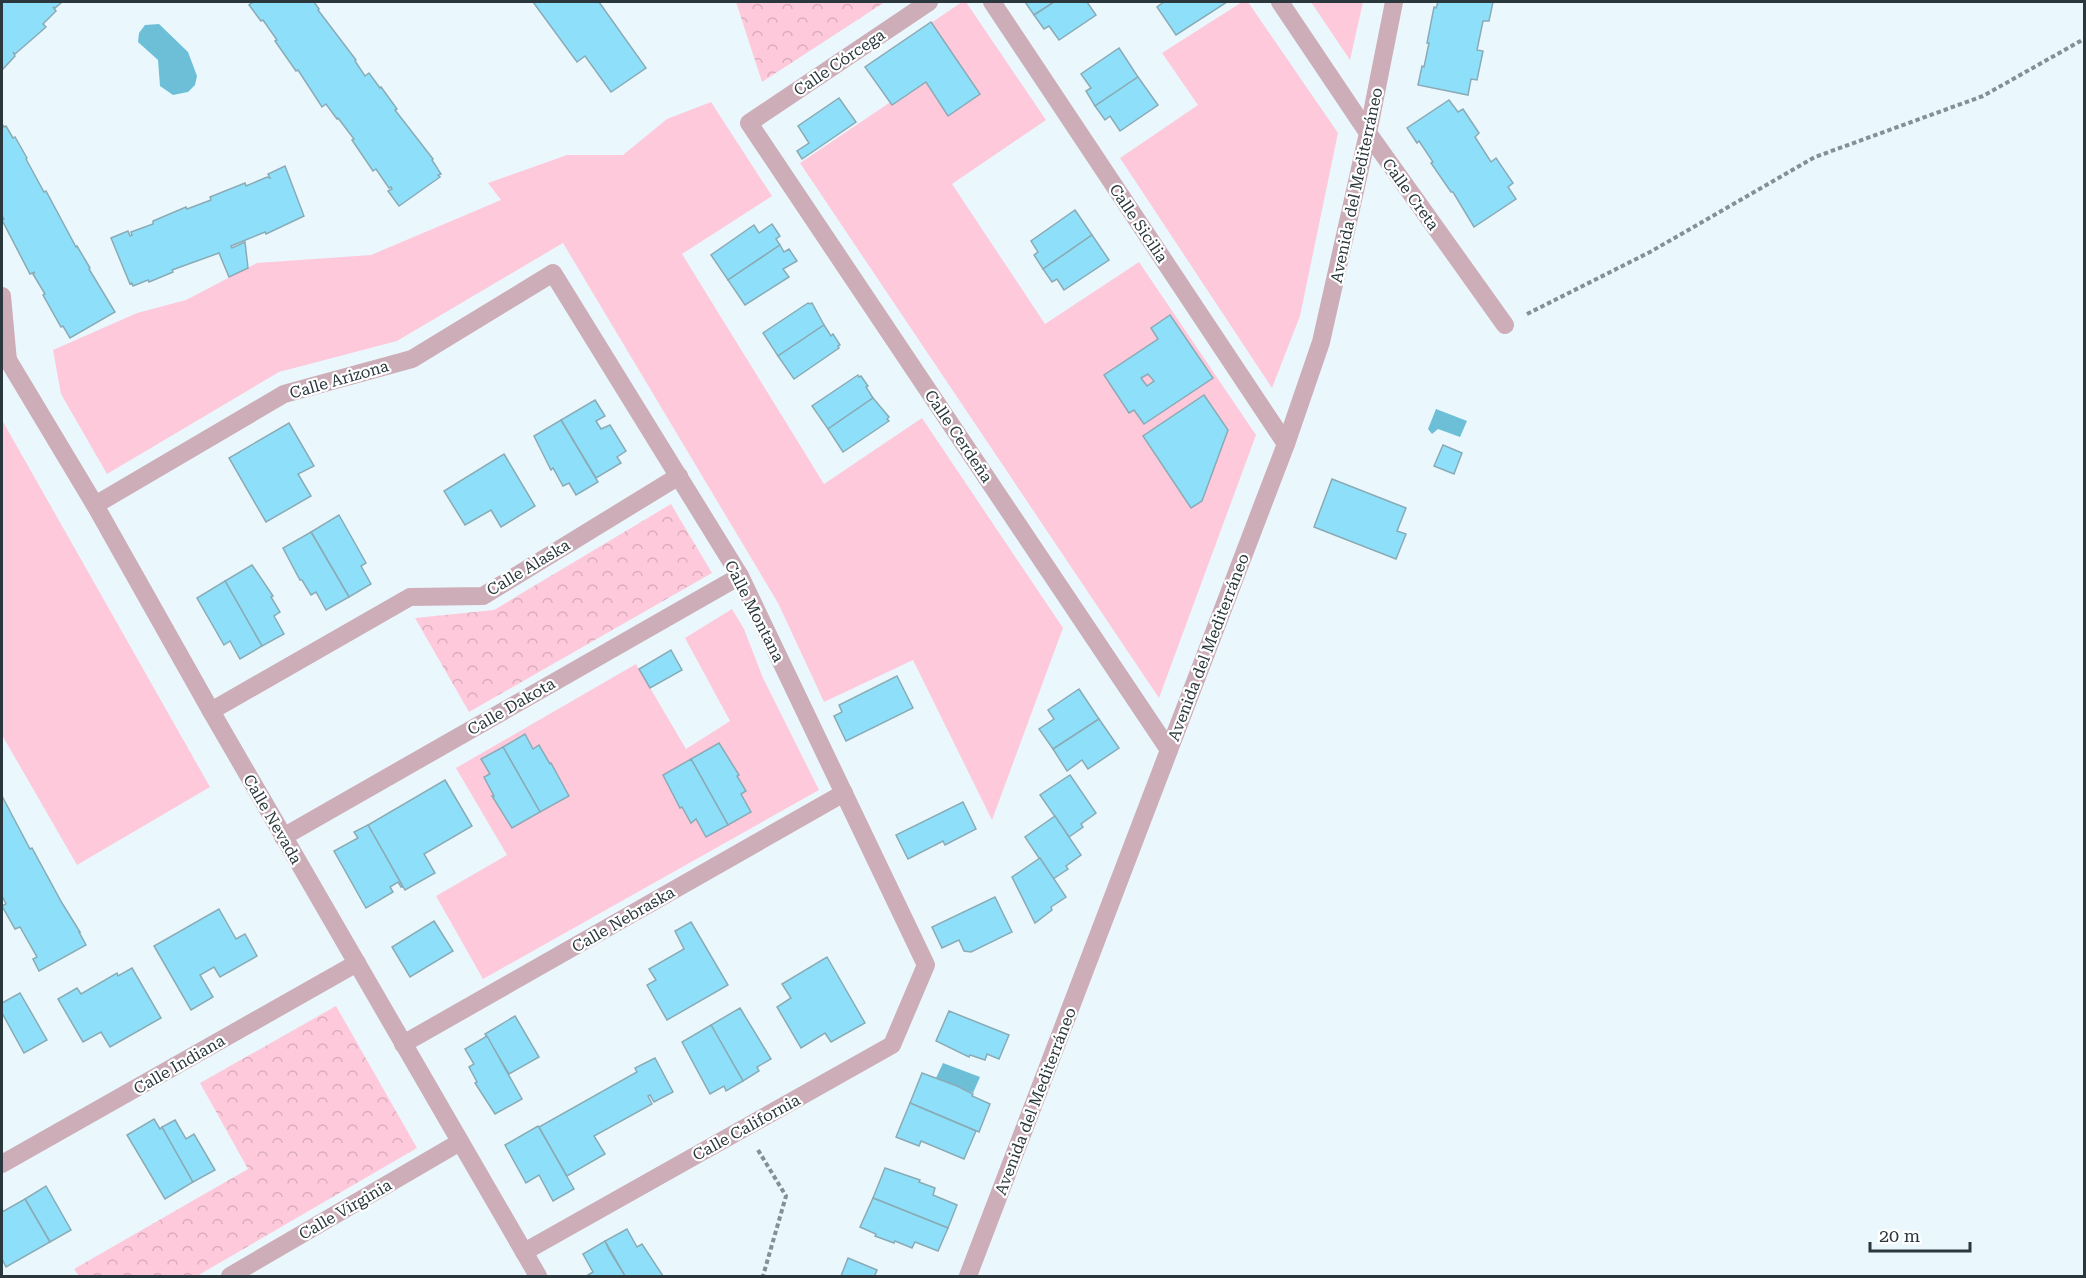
<svg xmlns="http://www.w3.org/2000/svg" width="2086" height="1278" font-family="'Roboto Serif',serif">
<defs>
<pattern id="park-crowns" width="20" height="18" patternUnits="userSpaceOnUse" patternTransform="scale(1.5)"><rect width="20" height="18" fill="#fec9db"/><path d="M2 6a3 3 0 1 1 6 0M12 15a3 3 0 1 1 6 0" fill="none" stroke="#daadbd"/></pattern>
</defs>
<rect width="100%" height="100%" fill="#eaf8fd"/>
<g fill="#fec9db">
<polygon points="962,2 966,2 1046,120 952,184 1045,324 1139,262 1256,435 1159,698 800,163 895,99 872,63"/>
<polygon points="1242,2 1248,2 1338,133 1300,316 1272,388 1120,158 1198,105 1162,53"/>
<polygon points="1311,2 1363,2 1350,60"/>
<polygon points="711,102 772,196 682,254 824,484 922,418 1063,628 992,820 913,660 824,702 778,603 563,243 397,341 279,372 107,474 61,394 53,350 137,313 186,300 257,263 371,255 501,200 488,183 567,155 623,155 667,119"/>
<polygon points="2,420 210,787 77,865 2,735"/>
<polygon points="732,609 744,629 763,678 819,790 483,979 436,896 507,855 456,768 636,664 686,749 730,721 685,638"/>
</g>
<g fill="url(#park-crowns)">
<polygon points="736,2 885,2 762,82"/>
<polygon points="671,504 712,573 469,712 415,618 494,610"/>
<polygon points="336,1006 417,1148 197,1276 79,1276 74,1269 248,1169 200,1083"/>
</g>
<g fill="#6dbfd8">
<polygon points="159,24 188,52 197,76 195,85 188,92 173,95 160,86 158,60 138,42 139,33 145,25"/>
<polygon points="1436,409 1467,421 1460,437 1438,429 1432,434 1428,429"/>
<polygon points="943,1063 980,1077 973,1093 936,1078"/>
</g>
<g fill="#8ee0fa" stroke="#8aabb6" stroke-width="1.5" fill-rule="evenodd">
<polygon points="2,2 62,2 55,8 53,7 56,11 43,24 46,27 15,54 13,52 15,56 2,70"/>
<polygon points="253,2 314,2 319,9 318,10 356,60 355,61 365,76 369,73 380,88 381,87 397,109 395,110 433,159 432,160 441,174 438,175 440,177 399,206 388,191 392,189 391,187 389,188 376,169 373,171 352,140 354,139 338,118 337,119 326,104 322,107 298,70 296,71 275,41 277,40 263,20 261,21 249,5"/>
<polygon points="533,2 599,2 646,68 611,92 585,56 577,62"/>
<polygon points="1025,2 1054,2 1034,15"/>
<polygon points="1054,2 1087,2 1096,15 1059,40 1049,26 1044,29 1034,15"/>
<polygon points="1164,2 1227,2 1176,35 1157,7"/>
<polygon points="1438,2 1493,2 1489,21 1483,21 1477,50 1483,51 1477,80 1471,79 1468,95 1418,85 1422,66 1424,67 1429,43 1427,43 1434,7 1436,8"/>
<polygon points="931,22 980,94 948,116 926,82 892,105 865,67"/>
<polygon points="1119,48 1138,77 1095,106 1086,91 1091,88 1081,74"/>
<polygon points="1138,77 1158,105 1120,131 1110,116 1105,120 1095,106"/>
<polygon points="839,98 856,122 802,159 797,151 809,143 798,126"/>
<polygon points="1449,100 1458,112 1463,109 1479,133 1475,137 1491,162 1496,158 1513,183 1508,187 1516,199 1474,227 1453,192 1451,192 1431,163 1433,162 1419,141 1417,143 1407,128"/>
<polygon points="2,124 4,127 6,126 13,138 15,137 27,158 26,159 44,192 46,191 76,247 77,246 90,268 89,269 115,312 70,338 63,326 61,327 43,295 45,294 33,274 35,272 30,274 2,220 4,219 2,216"/>
<polygon points="285,166 304,216 266,234 265,232 231,246 232,248 245,242 248,268 229,277 219,253 172,270 173,272 149,282 148,280 133,286 132,283 130,284 111,238 128,231 130,236 132,235 131,232 153,224 153,221 186,207 187,209 211,200 210,197 245,183 246,186 267,177 270,178 268,174"/>
<polygon points="1075,210 1092,235 1043,269 1034,255 1038,252 1031,241"/>
<polygon points="772,224 780,236 776,239 780,245 728,280 711,255 754,225 759,233"/>
<polygon points="1092,235 1109,260 1064,290 1057,279 1052,282 1043,269"/>
<polygon points="780,245 784,252 789,249 797,261 783,269 789,277 745,305 728,280"/>
<polygon points="808,303 810,304 812,303 824,325 778,356 763,333"/>
<path d="M1170,315L1213,378L1144,424L1134,410L1129,413L1104,375L1158,339L1151,328ZM1148,374L1154,381L1147,386L1141,378Z"/>
<polygon points="824,325 831,336 833,334 840,345 838,346 839,348 794,379 778,356"/>
<polygon points="858,375 859,377 861,376 868,386 866,387 873,398 828,429 812,406"/>
<polygon points="1204,395 1228,430 1202,501 1191,508 1143,436"/>
<polygon points="873,398 889,417 887,419 889,421 843,452 828,429"/>
<polygon points="595,400 605,416 596,421 601,429 610,425 626,451 617,457 621,463 596,478 561,420"/>
<polygon points="561,420 598,482 576,495 569,483 563,486 553,468 551,470 534,436"/>
<polygon points="289,423 314,466 298,474 311,496 266,522 229,458"/>
<polygon points="1443,445 1462,453 1454,474 1434,466"/>
<polygon points="504,454 535,506 501,527 491,510 465,525 444,491"/>
<polygon points="1332,479 1406,508 1397,531 1406,534 1396,559 1314,527"/>
<polygon points="339,515 366,563 361,566 371,584 349,597 311,532"/>
<polygon points="311,532 349,597 326,610 316,592 311,595 302,580 300,580 283,548"/>
<polygon points="252,565 273,596 271,597 280,612 274,616 284,634 262,646 225,581"/>
<polygon points="225,581 262,646 240,659 230,641 224,645 197,598"/>
<polygon points="671,650 682,670 650,688 639,669"/>
<polygon points="897,676 913,708 846,741 834,716 842,712 839,705"/>
<polygon points="1079,689 1099,719 1053,749 1039,729 1054,719 1048,710"/>
<polygon points="1099,719 1119,748 1088,769 1082,760 1067,771 1053,749"/>
<polygon points="525,734 533,749 539,745 550,764 551,763 569,796 540,812 503,747"/>
<polygon points="719,743 739,775 737,776 746,791 741,794 751,812 728,825 691,759"/>
<polygon points="503,747 540,812 512,828 492,796 494,796 484,777 490,774 481,759"/>
<polygon points="691,759 728,825 706,837 696,819 691,823 682,807 680,808 663,775"/>
<polygon points="1070,775 1096,813 1081,824 1083,827 1069,837 1040,795"/>
<polygon points="445,780 472,826 424,854 435,873 405,890 368,825"/>
<polygon points="2,796 30,849 32,848 62,903 80,932 79,932 86,945 39,971 33,959 37,957 20,927 15,929 2,906 6,904 2,896"/>
<polygon points="963,802 976,829 945,845 943,841 908,859 896,835"/>
<polygon points="1055,816 1081,855 1066,866 1068,869 1053,879 1025,837"/>
<polygon points="368,825 403,887 401,887 398,882 390,887 393,892 366,908 334,851 358,838 354,832"/>
<polygon points="1040,858 1066,897 1051,907 1052,910 1035,923 1012,877"/>
<polygon points="995,897 1012,932 971,952 964,951 959,940 942,948 932,927"/>
<polygon points="219,909 236,939 245,934 257,956 220,977 214,967 200,975 213,997 191,1010 154,946"/>
<polygon points="434,921 453,951 410,977 392,947"/>
<polygon points="691,922 728,985 667,1020 647,985 656,980 649,969 684,949 675,931"/>
<polygon points="827,957 865,1023 831,1042 825,1033 801,1048 777,1007 791,998 782,984"/>
<polygon points="132,968 161,1018 110,1047 101,1032 83,1042 58,999 77,988 81,994 117,973 118,976"/>
<polygon points="20,993 47,1040 24,1053 2,1013 2,1003"/>
<polygon points="740,1008 771,1059 757,1067 759,1071 743,1081 711,1025"/>
<polygon points="949,1011 1009,1035 999,1059 987,1054 985,1060 970,1055 969,1057 936,1041"/>
<polygon points="515,1016 539,1057 509,1074 485,1034"/>
<polygon points="711,1025 743,1081 726,1091 724,1086 710,1094 682,1042"/>
<polygon points="487,1036 522,1099 495,1114 475,1083 477,1082 469,1067 474,1064 465,1049"/>
<polygon points="655,1058 673,1092 654,1102 650,1095 648,1096 652,1104 594,1136 605,1154 567,1176 539,1127 637,1072 635,1068"/>
<polygon points="922,1073 957,1086 973,1094 972,1096 990,1104 979,1132 910,1103"/>
<polygon points="910,1103 976,1131 964,1159 921,1141 919,1146 896,1137"/>
<polygon points="154,1119 160,1129 162,1127 193,1182 165,1199 127,1135"/>
<polygon points="175,1120 186,1139 194,1134 215,1170 193,1182 162,1127"/>
<polygon points="538,1126 574,1189 553,1201 539,1175 526,1183 505,1145"/>
<polygon points="885,1168 920,1180 919,1182 935,1188 933,1195 957,1205 948,1228 873,1198"/>
<polygon points="46,1186 71,1230 50,1242 25,1199"/>
<polygon points="873,1198 948,1228 938,1251 915,1242 912,1248 895,1241 894,1243 875,1236 876,1234 860,1227"/>
<polygon points="25,1199 50,1242 6,1267 2,1259 2,1212"/>
<polygon points="627,1229 637,1247 642,1244 663,1276 625,1276 605,1241"/>
<polygon points="605,1241 609,1250 625,1276 589,1276 588,1275 593,1272 583,1254"/>
<polygon points="848,1258 877,1270 875,1275 877,1276 841,1276"/>
</g>
<g fill="none" stroke-linecap="round" stroke-linejoin="round">
<g stroke="#839095" stroke-width="4" stroke-dasharray="4.5 3" stroke-linecap="butt">
<polyline points="1527,314 1650,252 1815,157 1983,96 2084,39"/>
<polyline points="758,1150 786,1196 763,1276"/>
</g>
<polyline stroke="#cdadb7" stroke-width="18" points="211,711 410,597 483,596 679,476"/>
<g stroke="#cdadb7" stroke-width="18">
<polyline points="929,2 749,123 1169,750"/>
<polyline points="992,2 1286,444"/>
<polyline points="1394,2 1368,133 1505,325"/>
<polyline points="95,505 284,394 412,359 553,273 740,576 926,965 892,1045 524,1252"/>
<polyline points="283,837 740,576"/>
<polyline points="403,1044 844,793"/>
<polyline points="2,1164 357,963"/>
<polyline points="230,1276 460,1142"/>
</g>
<g stroke="#cdadb7" stroke-width="18">
<polyline points="2,296 8,361"/>
<polyline points="2,350 95,505 211,711 538,1276"/>
<polyline points="968,1276 1286,444 1321,342 1368,133 1280,2"/>
</g>
</g>
<g text-anchor="middle" stroke-width="4.5" stroke-linejoin="round" paint-order="stroke">
<g font-size="16" fill="#2a373c" stroke="#fff">
<text transform="translate(839 62) rotate(-34)" y="6">Calle Córcega</text>
<text transform="translate(1356 185) rotate(-78)" y="6">Avenida del Mediterráneo</text>
<text transform="translate(1411 194) rotate(54)" y="6">Calle Creta</text>
<text transform="translate(1139 223) rotate(56)" y="6">Calle Sicilia</text>
<text transform="translate(339 379) rotate(-16)" y="6">Calle Arizona</text>
<text transform="translate(959 436) rotate(56)" y="6">Calle Cerdeña</text>
<text transform="translate(528 567) rotate(-31)" y="6">Calle Alaska</text>
<text transform="translate(755 611) rotate(63)" y="6">Calle Montana</text>
<text transform="translate(1208 647) rotate(-69)" y="6">Avenida del Mediterráneo</text>
<text transform="translate(511 706) rotate(-30)" y="6">Calle Dakota</text>
<text transform="translate(273 819) rotate(60)" y="6">Calle Nevada</text>
<text transform="translate(623 919) rotate(-30)" y="6">Calle Nebraska</text>
<text transform="translate(179 1064) rotate(-30)" y="6">Calle Indiana</text>
<text transform="translate(1035 1101) rotate(-69)" y="6">Avenida del Mediterráneo</text>
<text transform="translate(746 1127) rotate(-29)" y="6">Calle California</text>
<text transform="translate(345 1209) rotate(-30)" y="6">Calle Virginia</text>
</g>
</g>
<rect width="2086" height="1278" fill="none" stroke="#2a373c" stroke-width="6"/>
<path d="M1870 1242v9h100v-9" fill="none" stroke="#2a373c" stroke-width="3"/>
<text x="1879" y="1242" font-size="18" fill="#2a373c" stroke="#ffffff" stroke-width="4.5" paint-order="stroke">20 m</text>
</svg>
